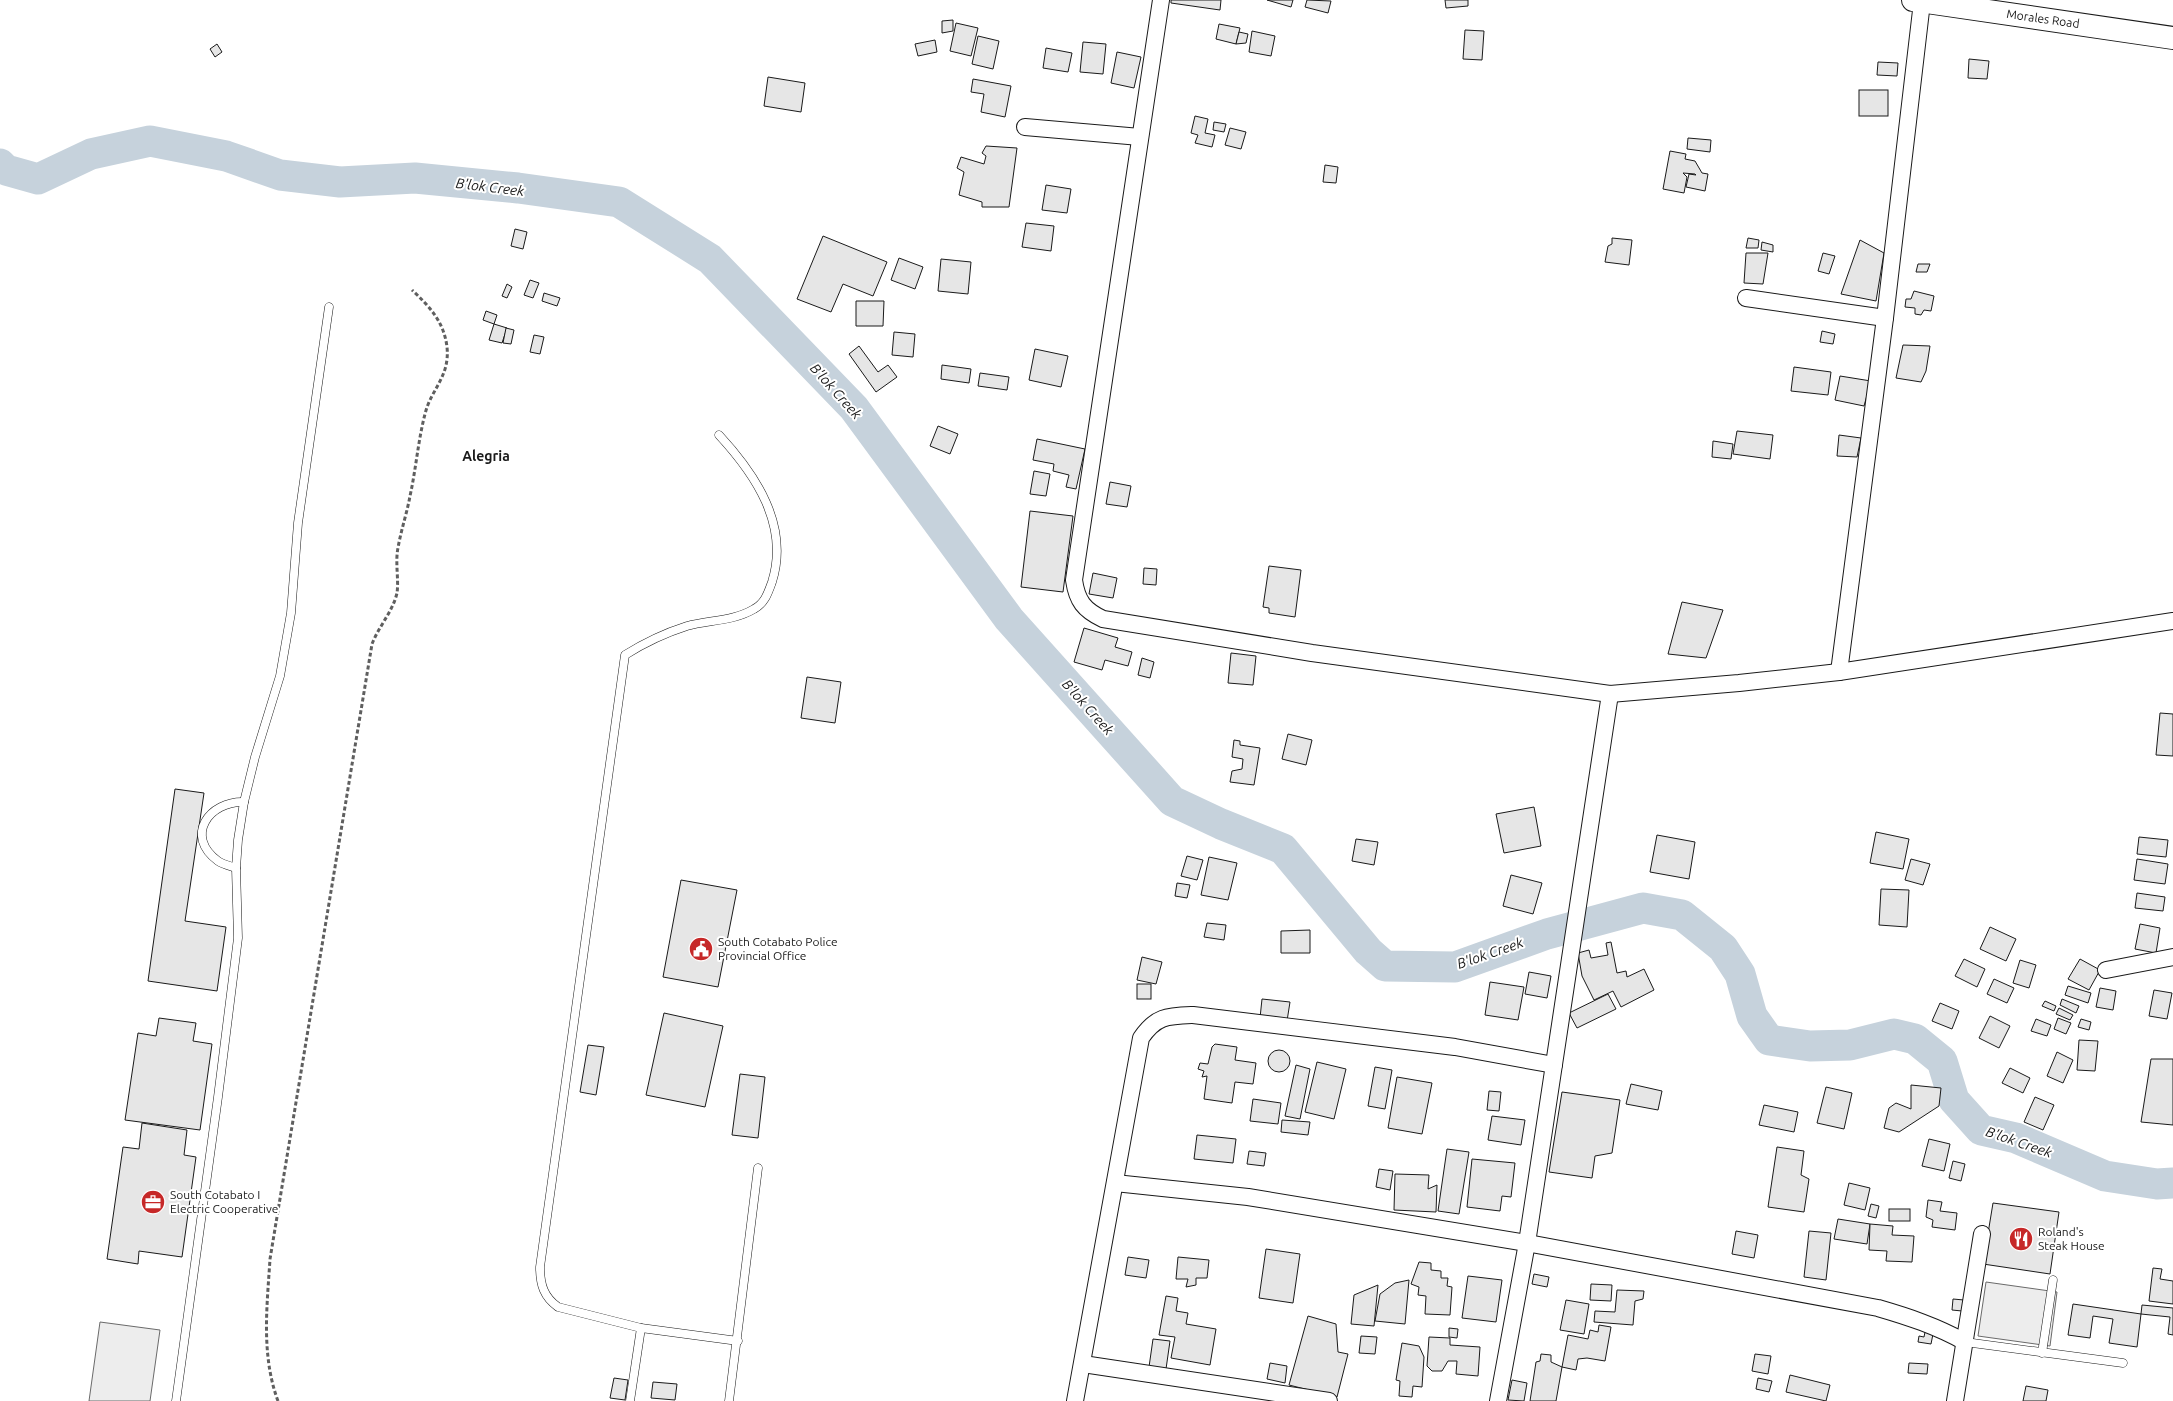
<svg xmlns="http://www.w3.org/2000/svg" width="2173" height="1401" font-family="Ubuntu,sans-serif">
<rect width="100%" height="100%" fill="#fff"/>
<g fill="#ededed" stroke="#6a6a6a">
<polygon points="1986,1282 2057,1292 2050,1346 1978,1336"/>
<polygon points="100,1322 160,1330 150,1401 89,1401"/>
</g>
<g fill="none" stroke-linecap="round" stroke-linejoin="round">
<polyline stroke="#c6d2dc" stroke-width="31" points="0,164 6,170 38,179 91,154 150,141 226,156 280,175 340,182 415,178 518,188 619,202 710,259 854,408 1009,619 1172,801 1221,824 1283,849 1368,951 1385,966 1455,967 1547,934 1643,908 1682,915 1723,948 1740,974 1752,1016 1769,1040 1810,1046 1850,1045 1894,1034 1915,1039 1942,1061 1954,1100 1981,1130 2016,1138 2105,1176 2157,1184 2173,1183"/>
</g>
<g fill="#e6e6e6" stroke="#1a1a1a">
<polygon points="1171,0 1221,0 1220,10 1171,3"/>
<polygon points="1267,0 1293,0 1291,7"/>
<polygon points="1307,0 1331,1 1328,13 1305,7"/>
<polygon points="1445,0 1468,0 1468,6 1446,8"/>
<polygon points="953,20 953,31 942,33 942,21"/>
<polygon points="956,23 978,28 971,56 950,51"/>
<polygon points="1219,24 1240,28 1236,44 1216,39"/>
<polygon points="1465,30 1484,31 1482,60 1463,59"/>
<polygon points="1252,31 1275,36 1271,56 1249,52"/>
<polygon points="1239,32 1248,34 1246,43 1236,44"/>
<polygon points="978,36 999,41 993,69 972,64"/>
<polygon points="935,40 937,52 918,56 915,44"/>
<polygon points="1083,42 1106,44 1103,74 1080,72"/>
<polygon points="217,44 222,52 215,57 210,49"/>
<polygon points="1046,48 1072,53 1068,72 1043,68"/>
<polygon points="1117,52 1141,57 1134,88 1111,83"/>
<polygon points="1969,59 1989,61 1987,79 1968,78"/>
<polygon points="1878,62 1898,63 1897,76 1877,75"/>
<polygon points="768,77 805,83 801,112 764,106"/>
<polygon points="973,79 1011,86 1005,117 981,112 984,94 971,92"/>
<rect x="1859" y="90" width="29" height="26"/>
<polygon points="1195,116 1208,119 1205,133 1215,135 1212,147 1195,143 1198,135 1191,133"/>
<polygon points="1214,122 1226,124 1224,132 1213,130"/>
<polygon points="1230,128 1246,132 1241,149 1225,145"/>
<polygon points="1688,138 1711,140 1710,152 1687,149"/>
<polygon points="986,146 1017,148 1009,207 982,207 982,202 959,195 964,172 957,168 961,157 984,164 986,156 982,153"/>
<polygon points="1670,151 1686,154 1685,159 1695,161 1702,173 1708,174 1705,191 1686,187 1689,174 1696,175 1695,174 1683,173 1687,177 1684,193 1663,189"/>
<polygon points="1325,165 1338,167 1336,183 1323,182"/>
<polygon points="1046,185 1071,189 1067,213 1042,210"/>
<polygon points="1026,223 1054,226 1051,251 1022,247"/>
<polygon points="515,229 527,232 523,249 511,246"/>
<polygon points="823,236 887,262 873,296 843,284 831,312 797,299"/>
<polygon points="1612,238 1632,240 1629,265 1605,262 1608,246 1612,244"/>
<polygon points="1748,238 1759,240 1758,248 1746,248"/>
<polygon points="1860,240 1884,253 1876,301 1841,294"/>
<polygon points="1762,242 1773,245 1773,252 1761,250"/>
<polygon points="1746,253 1768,253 1763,284 1744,283"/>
<polygon points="1823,253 1835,256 1829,274 1818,271"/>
<polygon points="899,258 923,267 915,289 891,280"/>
<polygon points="941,259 971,262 968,294 938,291"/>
<polygon points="1918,264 1930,264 1927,272 1916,272"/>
<polygon points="530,280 539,283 533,298 524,295"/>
<polygon points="507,284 512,287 507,298 502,296"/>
<polygon points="1914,291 1934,296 1931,311 1924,310 1921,315 1915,314 1915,308 1905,307 1906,299 1911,299"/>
<polygon points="544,293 560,298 557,306 542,301"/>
<polygon points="856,301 884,301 883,326 856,326"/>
<polygon points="486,311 497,315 494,324 483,320"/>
<polygon points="494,324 507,328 502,343 489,340"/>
<polygon points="506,328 514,330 511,344 503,343"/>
<polygon points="1822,331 1835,334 1833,344 1820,342"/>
<polygon points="894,332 915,334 913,357 892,355"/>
<polygon points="534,335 544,337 540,354 530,352"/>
<polygon points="1903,345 1930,346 1926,371 1921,382 1896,378"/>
<polygon points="859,346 878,372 888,365 897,377 876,392 849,354"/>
<polygon points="1035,349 1068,356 1061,387 1029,380"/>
<polygon points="942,365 971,369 969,383 941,379"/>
<polygon points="1794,367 1831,372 1828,395 1791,391"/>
<polygon points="980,373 1009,377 1007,390 978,386"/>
<polygon points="1840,376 1871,381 1864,406 1835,400"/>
<polygon points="938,426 958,434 950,454 930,446"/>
<polygon points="1737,431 1773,435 1770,459 1733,454"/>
<polygon points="1839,435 1861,438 1857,457 1837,456"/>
<polygon points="1037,439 1085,449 1076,489 1066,487 1069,475 1053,471 1054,464 1033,460"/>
<polygon points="1713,441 1733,444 1731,459 1712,457"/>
<polygon points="1034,471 1050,474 1046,496 1030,494"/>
<polygon points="1110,482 1131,486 1127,507 1106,504"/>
<polygon points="1030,511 1073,516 1063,592 1021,587"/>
<polygon points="1269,566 1301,570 1295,617 1269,613 1269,608 1263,607"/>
<polygon points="1144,568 1157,569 1156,585 1143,584"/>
<polygon points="1093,573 1117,578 1113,598 1089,594"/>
<polygon points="1682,602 1723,610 1706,658 1668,654"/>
<polygon points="1084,628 1118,638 1115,647 1132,652 1128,666 1105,660 1102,670 1074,662"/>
<polygon points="1231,653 1256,656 1253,685 1228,683"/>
<polygon points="1142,658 1154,662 1150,678 1138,675"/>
<polygon points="807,677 841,682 835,723 801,718"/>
<polygon points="2160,713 2173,714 2173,756 2156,755"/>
<polygon points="1288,734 1312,740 1306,765 1282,759"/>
<polygon points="1234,740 1240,741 1240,745 1260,748 1254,785 1230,782 1232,771 1242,769 1243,759 1232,757"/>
<polygon points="175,789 204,793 185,921 226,927 217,991 148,981"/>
<polygon points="1534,807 1541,846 1504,853 1496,814"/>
<polygon points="1876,832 1909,839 1903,869 1870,863"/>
<polygon points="1657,835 1695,842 1689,879 1650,872"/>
<polygon points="2139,837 2168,840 2166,857 2137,854"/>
<polygon points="1356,839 1378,842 1374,865 1352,861"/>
<polygon points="1187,856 1203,860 1197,880 1181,876"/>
<polygon points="1209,857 1237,863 1228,900 1201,895"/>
<polygon points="1911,859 1930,864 1923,885 1905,880"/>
<polygon points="2137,859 2168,864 2165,884 2134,880"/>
<polygon points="1511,875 1542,883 1533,914 1503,906"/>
<polygon points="681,880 737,890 718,987 663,977"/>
<polygon points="1177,883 1190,885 1187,898 1175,896"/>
<polygon points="1881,889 1909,890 1907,927 1879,925"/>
<polygon points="2137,893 2165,897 2163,911 2135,908"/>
<polygon points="1207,923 1226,925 1224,940 1204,937"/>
<polygon points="2140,924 2160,928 2156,953 2135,949"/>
<polygon points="1990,927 2016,939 2006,961 1980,949"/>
<polygon points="1310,930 1310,953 1281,953 1281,931"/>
<polygon points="1611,942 1617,973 1626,971 1627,977 1644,969 1654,990 1621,1007 1613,991 1594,1000 1582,976 1578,953 1589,950 1591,958 1608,955 1606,943"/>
<polygon points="1142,957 1162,962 1156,984 1137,980"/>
<polygon points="1964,959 1985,969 1977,987 1955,976"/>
<polygon points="2080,959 2100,970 2089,990 2068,979"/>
<polygon points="2020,960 2036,965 2029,988 2013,983"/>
<polygon points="1529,972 1551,976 1547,998 1525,994"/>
<polygon points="1994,979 2014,988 2007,1003 1987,994"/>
<polygon points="1490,982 1524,987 1518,1020 1485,1015"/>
<rect x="1137" y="984" width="14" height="15"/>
<polygon points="2068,986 2091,993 2088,1003 2065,995"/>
<polygon points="2100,988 2116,991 2113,1010 2096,1007"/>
<polygon points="2154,990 2172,993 2167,1019 2149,1016"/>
<polygon points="1608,994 1616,1009 1577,1028 1569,1013"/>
<polygon points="1262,999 1290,1002 1287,1021 1260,1018"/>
<polygon points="2062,999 2079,1006 2076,1013 2060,1005"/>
<polygon points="2045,1001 2056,1006 2054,1011 2042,1006"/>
<polygon points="1940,1003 1959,1011 1952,1029 1932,1021"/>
<polygon points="2059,1008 2073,1015 2070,1020 2056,1014"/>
<polygon points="664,1013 723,1026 705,1107 646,1095"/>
<polygon points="1990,1016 2010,1026 1999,1048 1979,1038"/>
<polygon points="159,1018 196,1023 193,1041 212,1044 200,1130 125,1120 138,1033 156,1036"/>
<polygon points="2058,1018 2071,1023 2066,1034 2054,1029"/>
<polygon points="2036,1019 2051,1025 2047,1036 2031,1031"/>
<polygon points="2081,1019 2091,1022 2089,1030 2078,1027"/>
<polygon points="2079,1040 2098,1041 2095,1071 2077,1070"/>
<polygon points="1215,1044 1237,1047 1235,1060 1256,1063 1253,1084 1235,1082 1232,1103 1204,1099 1207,1076 1202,1077 1204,1071 1198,1069 1200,1063 1208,1064 1212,1047"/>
<polygon points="588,1045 604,1047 596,1095 580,1092"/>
<circle cx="1279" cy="1061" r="11"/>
<polygon points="2057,1052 2073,1060 2063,1083 2047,1076"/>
<polygon points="2151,1059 2173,1059 2173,1125 2141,1122"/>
<polygon points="1317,1062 1346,1069 1334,1119 1305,1112"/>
<polygon points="1296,1065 1310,1069 1300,1119 1285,1116"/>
<polygon points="1375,1067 1392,1070 1385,1109 1368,1106"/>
<polygon points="2010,1068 2030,1078 2023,1093 2002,1083"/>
<polygon points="740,1074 765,1077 758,1138 732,1135"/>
<polygon points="1397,1077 1432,1083 1422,1134 1388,1128"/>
<polygon points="1631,1084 1662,1091 1658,1110 1626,1104"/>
<polygon points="1911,1085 1941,1088 1939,1106 1899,1132 1884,1128 1889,1108 1896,1103 1911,1109"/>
<polygon points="1826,1087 1852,1093 1844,1129 1817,1123"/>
<polygon points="1489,1091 1501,1092 1499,1111 1487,1110"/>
<polygon points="1562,1092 1620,1100 1612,1153 1595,1156 1592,1178 1549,1172"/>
<polygon points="2035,1097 2054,1105 2043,1130 2024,1122"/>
<polygon points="1253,1099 1281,1103 1278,1124 1250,1121"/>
<polygon points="1764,1105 1798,1112 1794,1132 1759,1125"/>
<polygon points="1492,1116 1525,1120 1521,1145 1488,1140"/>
<polygon points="1282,1120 1310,1122 1308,1135 1281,1132"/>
<polygon points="142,1123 187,1130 184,1155 196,1157 182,1257 139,1251 138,1264 107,1259 123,1147 139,1149"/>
<polygon points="1197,1135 1236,1139 1233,1163 1194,1159"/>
<polygon points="1929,1139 1950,1144 1944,1171 1922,1166"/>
<polygon points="1777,1147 1804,1151 1801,1175 1809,1179 1804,1212 1768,1207"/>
<polygon points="1447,1149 1469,1152 1459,1214 1438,1211"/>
<polygon points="1249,1151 1266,1153 1264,1166 1247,1164"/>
<polygon points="1472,1159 1515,1163 1511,1197 1502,1196 1500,1211 1467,1207"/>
<polygon points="1953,1161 1965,1164 1961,1181 1949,1178"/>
<polygon points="1379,1169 1393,1171 1390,1190 1376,1187"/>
<polygon points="1395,1174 1429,1175 1428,1189 1437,1185 1436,1212 1394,1210"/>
<polygon points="1849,1183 1870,1188 1865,1210 1844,1205"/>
<polygon points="1928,1200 1942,1202 1940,1211 1957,1213 1955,1230 1932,1227 1933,1220 1926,1217"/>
<polygon points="1993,1203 2059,1212 2050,1274 1983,1264"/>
<polygon points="1871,1204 1879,1206 1876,1218 1868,1216"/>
<rect x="1889" y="1209" width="21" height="12"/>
<polygon points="1838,1219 1870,1224 1867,1244 1834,1239"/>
<polygon points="1870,1224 1893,1226 1892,1235 1914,1236 1912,1262 1886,1261 1887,1251 1869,1250"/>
<polygon points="1736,1231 1758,1235 1754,1258 1732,1254"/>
<polygon points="1809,1231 1831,1233 1826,1280 1804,1277"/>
<polygon points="1266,1249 1300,1254 1293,1303 1259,1298"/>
<polygon points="1128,1257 1149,1260 1146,1278 1125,1275"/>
<polygon points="1178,1257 1209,1260 1207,1278 1196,1278 1196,1285 1186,1287 1188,1279 1176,1279"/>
<polygon points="1419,1262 1431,1263 1431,1270 1441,1271 1441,1278 1448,1278 1447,1286 1452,1287 1450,1315 1425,1314 1426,1296 1418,1295 1419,1287 1411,1284"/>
<polygon points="2153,1268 2162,1269 2160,1279 2173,1281 2173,1304 2149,1301"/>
<polygon points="1534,1274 1549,1277 1547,1287 1532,1284"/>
<polygon points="1468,1276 1502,1280 1496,1322 1462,1318"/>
<polygon points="1409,1280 1405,1324 1375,1321 1380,1294 1395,1283"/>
<polygon points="1591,1284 1612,1285 1611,1301 1590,1300"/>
<polygon points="1378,1285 1374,1326 1351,1324 1354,1295"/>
<polygon points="1617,1290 1644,1291 1643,1299 1635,1301 1633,1325 1594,1322 1595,1311 1615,1312"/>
<polygon points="1166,1296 1178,1298 1176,1311 1188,1313 1186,1324 1216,1329 1210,1365 1171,1358 1175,1337 1159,1335"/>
<polygon points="1953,1299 1964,1300 1962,1311 1952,1310"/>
<polygon points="1566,1300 1589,1304 1584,1334 1560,1330"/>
<polygon points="2073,1304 2141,1314 2137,1347 2109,1343 2113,1319 2093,1316 2090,1338 2068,1335"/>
<polygon points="2142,1305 2173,1308 2173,1335 2168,1334 2170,1317 2141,1314"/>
<polygon points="1308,1316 1336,1324 1338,1352 1348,1354 1337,1397 1289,1385"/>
<polygon points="1599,1325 1611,1327 1605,1361 1587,1358 1578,1359 1576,1370 1562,1367 1568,1335 1588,1339 1590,1330 1598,1332"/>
<polygon points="1449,1328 1458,1329 1457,1338 1449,1337"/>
<polygon points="1925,1332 1933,1334 1931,1344 1918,1342 1919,1336 1924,1337"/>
<polygon points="1361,1336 1377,1337 1375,1354 1359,1353"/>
<polygon points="1429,1337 1450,1338 1450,1345 1480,1347 1478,1376 1456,1374 1457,1361 1448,1361 1442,1371 1432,1371 1427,1366"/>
<polygon points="1153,1339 1170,1341 1166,1369 1149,1367"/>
<polygon points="1402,1343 1419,1346 1424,1357 1422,1387 1413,1386 1412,1397 1399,1396 1400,1381 1396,1380"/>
<polygon points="1541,1354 1551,1355 1551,1362 1562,1367 1556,1401 1530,1401 1536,1362 1540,1361"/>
<polygon points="1755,1354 1771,1356 1768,1374 1752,1371"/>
<polygon points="1270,1363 1287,1366 1285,1383 1267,1379"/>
<polygon points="1909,1363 1928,1364 1927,1374 1908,1373"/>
<polygon points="1790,1375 1830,1385 1826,1401 1786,1392"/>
<polygon points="614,1378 628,1380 625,1400 610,1398"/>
<polygon points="1758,1378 1772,1381 1769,1392 1756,1389"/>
<polygon points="1512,1380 1527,1383 1524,1401 1508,1400"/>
<polygon points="653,1382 677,1384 675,1400 651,1398"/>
<polygon points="2026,1386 2048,1390 2046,1401 2023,1401"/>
</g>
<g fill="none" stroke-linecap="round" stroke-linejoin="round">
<g stroke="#1a1a1a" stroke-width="9">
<g id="lane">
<path d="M719,435C755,474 790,525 772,582C768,593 765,603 754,609C734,621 709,620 687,626C665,633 644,643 625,655L540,1267C540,1285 544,1297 558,1307L641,1328L738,1341"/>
<path d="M236,868C230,866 222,864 218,861C184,836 209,801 244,802"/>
<polyline points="1965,1342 2123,1363"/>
<polyline points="2042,1353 2053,1280"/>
<polyline points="176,1401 218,1097 238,938 236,868 238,840 244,802 255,757 280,676 291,613 298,523 329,307"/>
<polyline points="630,1401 641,1328"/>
<polyline points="729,1401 758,1168"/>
</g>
</g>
<g stroke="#1a1a1a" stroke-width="18">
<g id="street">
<path d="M1161,0L1074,580C1077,601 1084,610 1103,619L1312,653L1610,694L1739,683L1839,672L2173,621"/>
<polyline points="1025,127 1140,137"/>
<polyline points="1746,298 1885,318"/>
<polyline points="1839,672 1885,318 1922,2"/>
<polyline points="2106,970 2173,957"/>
<path d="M1115,1183L1248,1197L1527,1243L1878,1308C1909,1317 1936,1326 1965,1342"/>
<polyline points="1083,1364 1329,1401"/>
<path d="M1075,1401L1141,1038C1156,1016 1167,1016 1193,1015L1455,1047L1554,1065"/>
<polyline points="1498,1401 1527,1243 1610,694"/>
<polyline points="1955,1401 1982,1234"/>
</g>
</g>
<g stroke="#1a1a1a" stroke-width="24">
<polyline id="secondary" points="1913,0 2173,38"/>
</g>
<path stroke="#5f5f5f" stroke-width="3" stroke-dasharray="4 2.5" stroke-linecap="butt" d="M278,1401C261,1355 267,1307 270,1259L372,644C379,626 393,611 397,593C399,580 395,562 398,548C401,530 407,513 410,496C416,469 418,441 425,414C431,389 450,377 447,347C444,322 430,307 412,290"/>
<use href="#lane" stroke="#fff" stroke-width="8"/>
<use href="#street" stroke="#fff" stroke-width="16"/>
<use href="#secondary" stroke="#fff" stroke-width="22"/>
</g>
<defs>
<g id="civic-disc" transform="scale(1.25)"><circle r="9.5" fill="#c62828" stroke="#fff"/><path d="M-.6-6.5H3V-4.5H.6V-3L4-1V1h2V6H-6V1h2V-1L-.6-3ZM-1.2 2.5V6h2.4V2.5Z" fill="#fff"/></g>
<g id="office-disc" transform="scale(1.25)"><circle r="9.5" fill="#c62828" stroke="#fff"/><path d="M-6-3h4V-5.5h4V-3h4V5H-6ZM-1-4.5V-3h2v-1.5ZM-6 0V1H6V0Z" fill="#fff"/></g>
<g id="restaurant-disc" transform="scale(1.25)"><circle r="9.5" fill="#c62828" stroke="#fff"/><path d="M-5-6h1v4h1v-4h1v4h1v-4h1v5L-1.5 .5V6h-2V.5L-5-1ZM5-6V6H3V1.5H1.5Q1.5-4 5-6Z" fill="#fff"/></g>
</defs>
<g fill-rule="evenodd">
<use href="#civic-disc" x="701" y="949"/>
<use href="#office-disc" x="153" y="1202"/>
<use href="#restaurant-disc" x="2021" y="1239"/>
</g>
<g text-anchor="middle" stroke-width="4" stroke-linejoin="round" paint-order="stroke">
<g font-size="12" fill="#1a1a1a" stroke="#fff">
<text transform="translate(2043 19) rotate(8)" y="4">Morales Road</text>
</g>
<g font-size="12" fill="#1a1a1a" stroke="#fff" text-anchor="start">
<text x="718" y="946">South Cotabato Police<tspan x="718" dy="14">Provincial Office</tspan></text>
<text x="170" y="1199">South Cotabato I<tspan x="170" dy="14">Electric Cooperative</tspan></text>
<text x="2038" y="1236">Roland's<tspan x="2038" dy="14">Steak House</tspan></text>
</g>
<g font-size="14" font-style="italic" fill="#1a1a1a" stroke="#fff">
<text transform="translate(490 187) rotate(7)" y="5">B'lok Creek</text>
<text transform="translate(836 391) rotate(48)" y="5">B'lok Creek</text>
<text transform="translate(1088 707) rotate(48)" y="5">B'lok Creek</text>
<text transform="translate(1490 953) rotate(-19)" y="5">B'lok Creek</text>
<text transform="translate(2019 1142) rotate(19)" y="5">B'lok Creek</text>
</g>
<g font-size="14" font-weight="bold" fill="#1a1a1a" stroke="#fff">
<text x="486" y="461">Alegria</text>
</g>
</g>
</svg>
